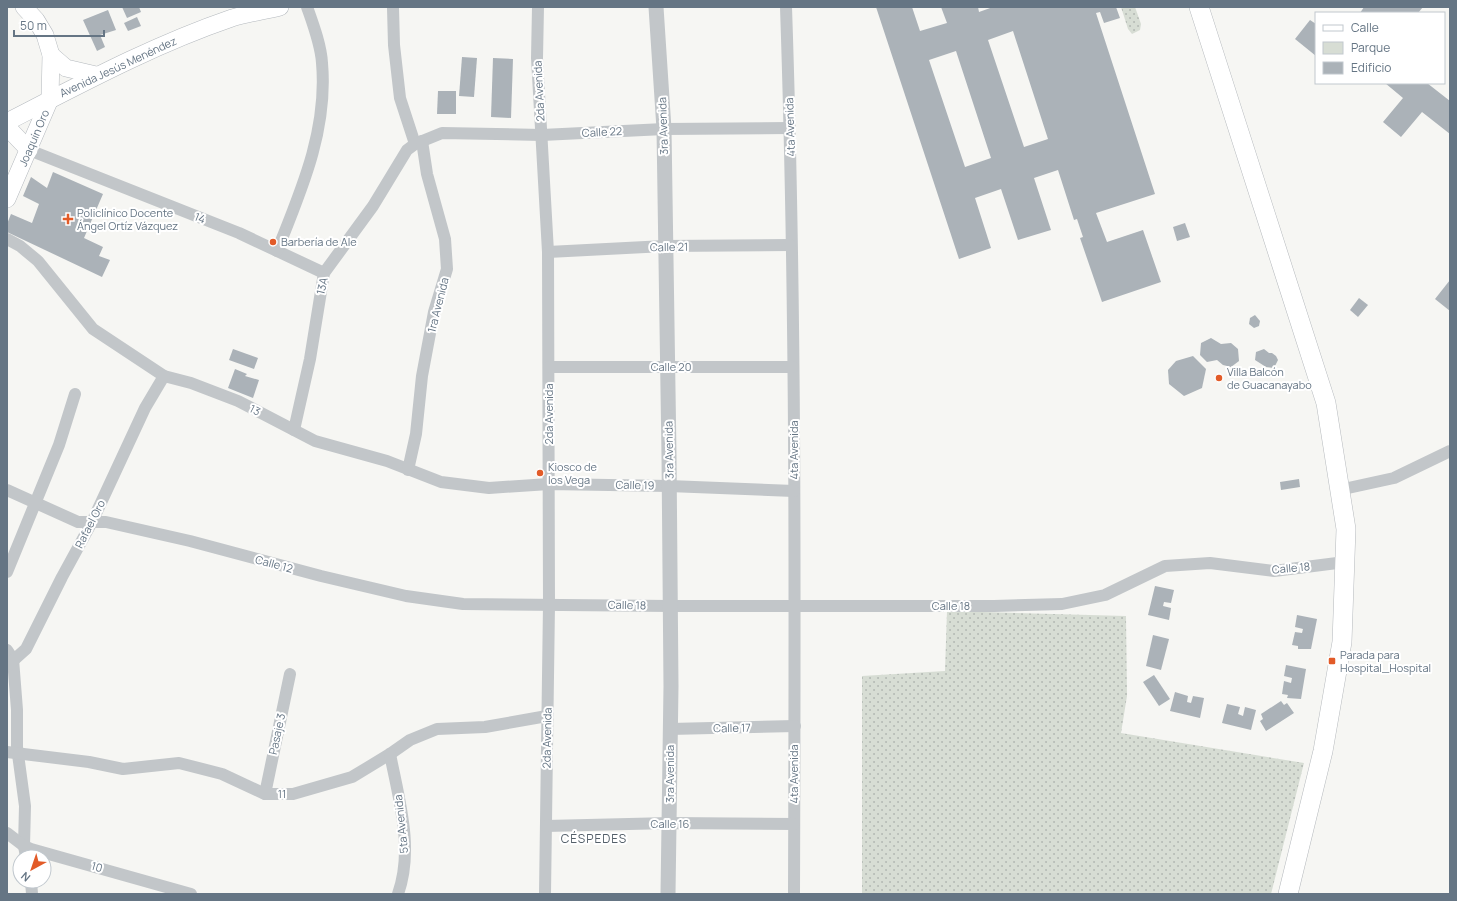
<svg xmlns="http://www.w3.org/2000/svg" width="1457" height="901" font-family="Manrope,sans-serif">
<defs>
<pattern id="green-dots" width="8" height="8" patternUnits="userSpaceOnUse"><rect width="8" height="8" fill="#d7ddd4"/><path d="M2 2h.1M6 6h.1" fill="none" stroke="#b2b8b2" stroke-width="1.8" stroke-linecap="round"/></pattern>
</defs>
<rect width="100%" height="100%" fill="#f6f6f3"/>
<g fill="url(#green-dots)">
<polygon points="1121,7 1135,7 1141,24 1140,30 1132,34 1128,29"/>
<polygon points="947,611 1126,616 1127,696 1121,733 1304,763 1271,894 862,894 862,676 945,671"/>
</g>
<g fill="#abb2b8" fill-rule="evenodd">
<polygon points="122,7 139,7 141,12 127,18"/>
<path d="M876,7H912L920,31L947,23L941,7H978L979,12L993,7H1116L1120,18L1104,23L1100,12L1096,13L1155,194L1096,213L1107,242L1143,230L1161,282L1102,302L1080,238L1083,237L1077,219L1074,220L1058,170L1034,178L1051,230L1018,240L1001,189L975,198L991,248L959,259ZM1013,31L1048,139L1024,147L988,40ZM956,51L991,158L965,167L929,60Z"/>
<polygon points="1364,7 1423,7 1418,13 1360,13"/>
<polygon points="108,10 116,30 100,35 105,47 97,51 83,20"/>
<polygon points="137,17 141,26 128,31 124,23"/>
<polygon points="1310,20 1316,24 1316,56 1295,39"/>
<polygon points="462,57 477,58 474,97 459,96"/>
<polygon points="493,58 513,59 511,118 491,117"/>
<polygon points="1385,83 1427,83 1450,101 1450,134 1422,112 1401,137 1383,122 1403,98"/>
<polygon points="438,91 456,91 456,114 437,114"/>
<polygon points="53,172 103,194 84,238 103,247 99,256 110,260 102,277 7,232 7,224 11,214 32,223 39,204 23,196 31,177 47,188"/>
<polygon points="1185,223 1190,237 1177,241 1173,227"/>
<polygon points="1450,280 1450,311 1435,299"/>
<polygon points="1359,298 1368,305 1358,317 1350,310"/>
<polygon points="1255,315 1260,321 1259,326 1254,328 1249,324 1250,318"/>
<polygon points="1211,338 1221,344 1231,343 1238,349 1239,361 1231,367 1223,365 1217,360 1207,362 1200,355 1201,343"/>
<polygon points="233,349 258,358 254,369 229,360"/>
<polygon points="1264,349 1269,353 1272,353 1276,356 1278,360 1274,368 1266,367 1255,360 1256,352"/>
<polygon points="1193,356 1206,369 1202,388 1184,396 1169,384 1168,370 1176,361"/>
<polygon points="235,369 247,374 245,376 259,380 253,398 228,388"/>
<polygon points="1299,479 1300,487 1281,490 1280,482"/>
<polygon points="1155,586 1174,590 1171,603 1164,602 1163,606 1171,608 1169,620 1148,615"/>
<polygon points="1297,615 1317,619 1311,649 1298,649 1298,646 1292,645 1295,632 1302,633 1303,629 1295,627"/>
<polygon points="1153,635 1169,639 1161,670 1146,666"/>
<polygon points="1286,665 1306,669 1301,699 1287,698 1288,695 1282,694 1284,681 1291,683 1292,678 1284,676"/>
<polygon points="1154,675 1170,699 1159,706 1143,682"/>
<polygon points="1175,692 1188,696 1187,702 1191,703 1193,696 1204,698 1200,718 1170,711"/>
<polygon points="1281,701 1284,705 1287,703 1294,713 1266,731 1260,721 1263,719 1261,714"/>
<polygon points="1227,704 1240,707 1238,714 1243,716 1245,707 1256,710 1251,730 1222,723"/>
</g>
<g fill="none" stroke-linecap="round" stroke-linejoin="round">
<g stroke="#b4b9be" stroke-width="18">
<g id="secondary">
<polyline points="51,55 66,68 96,75"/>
<path d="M7,122C81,84 153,45 232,18C248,13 264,11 280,7"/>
<polyline points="7,127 29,150"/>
<polyline points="7,199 50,99 51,55 45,35 36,20 24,7"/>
</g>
</g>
<g stroke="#b5b9bd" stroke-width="20">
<polyline id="primary" points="1199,7 1326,403 1346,529 1342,642 1323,751 1288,894"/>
</g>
<g stroke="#c2c6c9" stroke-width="12">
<polyline points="538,7 537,58 548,252 549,604 545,894"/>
<path d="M786,7C796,302 795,598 794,894"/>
<polyline points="393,8 394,45 400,98 415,144"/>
<polyline points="29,150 239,233 324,273"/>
<polyline points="7,239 20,246 38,261 93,329 164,376 191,383 238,401 315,441 387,461 441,482 489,488 549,484 669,486 794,491"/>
<path d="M277,251C301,191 328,130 322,63C321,45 313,24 307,7"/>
<polyline points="548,252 665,246 790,245"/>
<polyline points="549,367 793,367"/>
<polyline points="294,430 310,359 324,273 373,206 407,150 415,144 442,133 542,135 664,129 790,128"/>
<polyline points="408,470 416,434 422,376 434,312 447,269 445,239 427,174 422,141"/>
<polyline points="7,490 78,522 106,522 190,541 321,576 406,596 463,604 670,606 994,606 1062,604 1105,595 1165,566 1210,563 1274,571 1345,562"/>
<polyline points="1339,490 1394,478 1450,451"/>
<polyline points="7,572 59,445 75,394"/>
<polyline points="7,650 13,659 17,710 17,747 25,806 24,846 26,857"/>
<polyline points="7,666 26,649 62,577 92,522 145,408 164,376"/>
<polyline points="670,729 795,726"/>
<polyline points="7,752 89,762 123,769 179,763 222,774 265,794 293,794 352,777 390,754 410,740 437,729 485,727 547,716"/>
<path d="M390,754C399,800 414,849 398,894"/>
<polyline points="265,794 290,674"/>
<polyline points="546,826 670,823 794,824"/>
<polyline points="7,833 24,846 31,849 191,894"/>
<polyline points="31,881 32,894"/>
</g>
<polyline stroke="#c2c6c9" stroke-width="15" points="656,7 664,129 669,455 671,686 668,894"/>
<use href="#secondary" stroke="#fff" stroke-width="17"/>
<use href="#primary" stroke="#fff" stroke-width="19"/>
</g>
<g fill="#e25b28" stroke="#fff" stroke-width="1.5">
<path d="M66 213h4v4h4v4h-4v4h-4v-4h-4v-4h4z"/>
<circle cx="273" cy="242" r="4"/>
<circle cx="1219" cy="378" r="4"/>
<circle cx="540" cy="473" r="4"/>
<rect x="1328" y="657" width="8" height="8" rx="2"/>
</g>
<g text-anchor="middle" stroke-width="4" stroke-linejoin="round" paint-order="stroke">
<g font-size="11" fill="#657584" stroke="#fff">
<text transform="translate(118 67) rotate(-25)" y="4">Avenida Jesús Menéndez</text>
<text transform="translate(539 91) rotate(-93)" y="4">2da Avenida</text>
<text transform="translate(663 126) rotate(-92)" y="4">3ra Avenida</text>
<text transform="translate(790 127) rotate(-92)" y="4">4ta Avenida</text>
<text transform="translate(602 132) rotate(-3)" y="4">Calle 22</text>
<text transform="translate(34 138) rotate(-67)" y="4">Joaquín Oro</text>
<text transform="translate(200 218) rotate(22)" y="4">14</text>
<text transform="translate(669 247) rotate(-1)" y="4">Calle 21</text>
<text transform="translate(322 286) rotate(-77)" y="4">13A</text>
<text transform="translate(438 305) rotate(-76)" y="4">1ra Avenida</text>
<text x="671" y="371">Calle 20</text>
<text transform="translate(255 410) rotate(27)" y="4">13</text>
<text transform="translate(549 414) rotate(-90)" y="4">2da Avenida</text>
<text transform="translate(669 450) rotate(-91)" y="4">3ra Avenida</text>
<text transform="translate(794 450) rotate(-90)" y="4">4ta Avenida</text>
<text transform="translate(635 485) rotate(1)" y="4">Calle 19</text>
<text transform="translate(90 524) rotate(-63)" y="4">Rafael Oro</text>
<text transform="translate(274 564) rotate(15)" y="4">Calle 12</text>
<text transform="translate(1291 568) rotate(-5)" y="4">Calle 18</text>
<text transform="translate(627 605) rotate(1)" y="4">Calle 18</text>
<text x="951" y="610">Calle 18</text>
<text transform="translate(732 728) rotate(-1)" y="4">Calle 17</text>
<text transform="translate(277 734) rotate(-78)" y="4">Pasaje 3</text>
<text transform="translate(547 738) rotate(-89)" y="4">2da Avenida</text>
<text transform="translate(670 774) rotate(-90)" y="4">3ra Avenida</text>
<text transform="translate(794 774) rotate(-90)" y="4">4ta Avenida</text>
<text x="282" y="798">11</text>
<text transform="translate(401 824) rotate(-96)" y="4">5ta Avenida</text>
<text x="670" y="828">Calle 16</text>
<text transform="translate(97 867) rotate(16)" y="4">10</text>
</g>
<g font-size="11" fill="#657584" stroke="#fff" text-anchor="start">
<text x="77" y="217">Policlínico Docente<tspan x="77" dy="13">Ángel Ortíz Vázquez</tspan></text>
<text x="281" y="246">Barbería de Ale</text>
<text x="1227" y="376">Villa Balcón<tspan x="1227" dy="13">de Guacanayabo</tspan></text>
<text x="548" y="471">Kiosco de<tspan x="548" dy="13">los Vega</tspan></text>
<text x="1340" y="659">Parada para<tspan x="1340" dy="13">Hospital_Hospital</tspan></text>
</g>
<g font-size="12" letter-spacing="1" fill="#535f69" stroke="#fff">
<text x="594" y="843">CÉSPEDES</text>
</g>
</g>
<rect width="1457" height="901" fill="none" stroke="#657584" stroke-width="16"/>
<rect x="1315" y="12" width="130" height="72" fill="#ffffff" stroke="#c1c8ce"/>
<rect x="1323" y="25" width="20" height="6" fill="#ffffff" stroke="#c1c8ce"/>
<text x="1351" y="32" font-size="12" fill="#657584">Calle</text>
<rect x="1323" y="42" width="20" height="12" fill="#d7ddd4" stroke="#c1c8ce"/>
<text x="1351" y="52" font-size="12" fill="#657584">Parque</text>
<rect x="1323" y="62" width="20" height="12" fill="#abb2b8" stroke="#c1c8ce"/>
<text x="1351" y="72" font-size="12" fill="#657584">Edificio</text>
<g transform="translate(32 869) rotate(220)"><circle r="19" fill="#ffffff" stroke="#c1c8ce"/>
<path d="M0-3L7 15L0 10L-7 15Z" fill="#e25b28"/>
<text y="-6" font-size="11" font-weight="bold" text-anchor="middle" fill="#657584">N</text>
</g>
<path d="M14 30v6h90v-6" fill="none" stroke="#657584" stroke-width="2"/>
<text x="20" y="30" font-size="12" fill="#657584" stroke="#ffffff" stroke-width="3" paint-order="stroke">50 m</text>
</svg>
